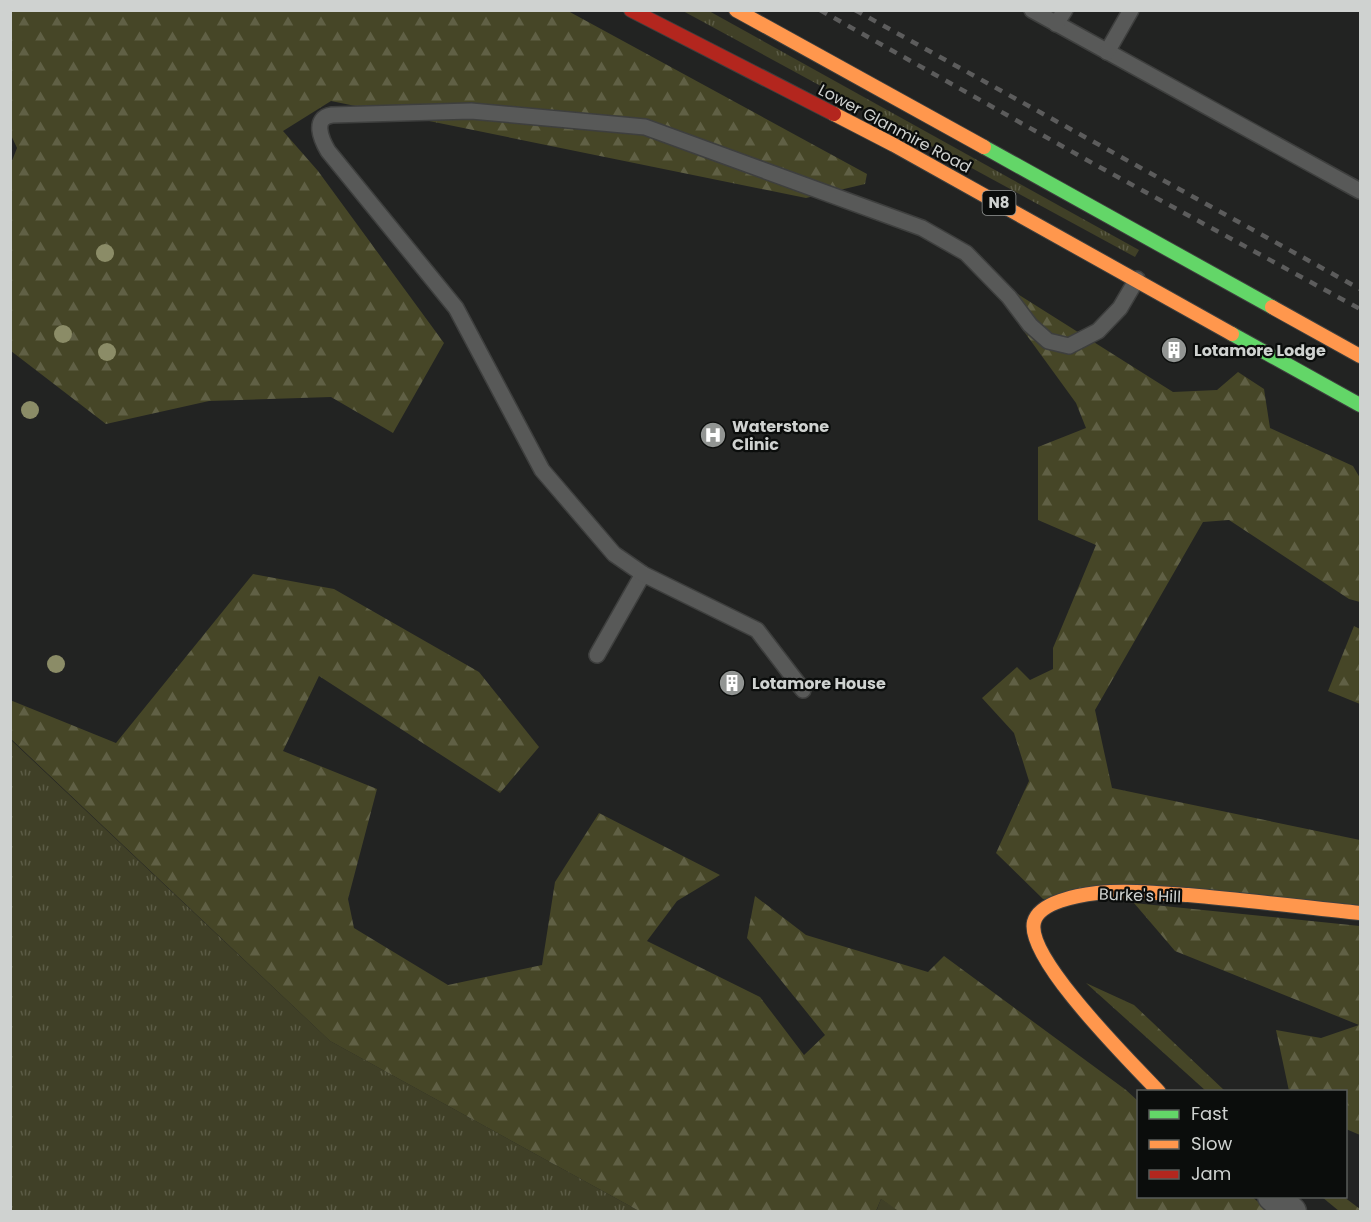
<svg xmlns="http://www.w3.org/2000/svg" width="1371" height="1222" font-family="Poppins,sans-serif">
<defs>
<pattern id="grass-tufts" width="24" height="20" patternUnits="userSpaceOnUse" patternTransform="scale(1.5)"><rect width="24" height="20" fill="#404027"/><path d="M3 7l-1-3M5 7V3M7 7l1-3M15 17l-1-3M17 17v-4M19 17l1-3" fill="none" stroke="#5b5b45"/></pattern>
<pattern id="forest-firs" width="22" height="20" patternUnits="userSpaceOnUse" patternTransform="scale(1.5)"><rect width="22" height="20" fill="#464627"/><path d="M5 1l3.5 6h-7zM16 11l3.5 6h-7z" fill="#606045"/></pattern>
</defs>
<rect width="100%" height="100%" fill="#222322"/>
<g fill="url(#grass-tufts)">
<polygon points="683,11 709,11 1139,250 1135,257"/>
<polygon points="10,739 330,1041 639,1211 11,1211"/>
<polygon points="881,1199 900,1211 876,1212"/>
</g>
<g fill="url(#forest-firs)">
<polygon points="10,11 568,11 867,174 865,184 806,198 331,101 283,131 318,171 444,343 393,433 331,397 209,401 106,424 11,351 10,166 17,148 10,133"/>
<polygon points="1016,293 1173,392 1217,390 1238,372 1264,389 1270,428 1353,466 1360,478 1360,602 1349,599 1229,520 1203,522 1095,710 1112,788 1360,840 1360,905 1043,899 996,853 1029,781 1014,733 982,698 1017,667 1030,680 1053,669 1053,648 1096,545 1038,520 1038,447 1086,428 1076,403 1020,326"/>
<polygon points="253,574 334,589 479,672 539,747 500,793 319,676 283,751 377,789 348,899 354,928 448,985 542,965 555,882 599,813 720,875 677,901 647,941 760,997 804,1055 825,1035 747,938 755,896 806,935 928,972 944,956 1126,1090 1138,1101 1138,1196 1252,1197 1270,1211 900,1212 881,1199 876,1211 639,1211 330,1041 11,739 10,700 116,743"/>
<polygon points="1354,626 1360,629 1360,704 1328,691"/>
<polygon points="1134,903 1360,926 1360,1135 1346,1129 1346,1092 1289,1091 1276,1030 1321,1038 1359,1025 1175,951"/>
<polygon points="1086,983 1134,1005 1225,1091 1206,1091"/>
<polygon points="1322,1197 1344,1197 1360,1209 1360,1211 1339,1211"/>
</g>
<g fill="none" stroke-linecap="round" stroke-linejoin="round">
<g stroke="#3e3f3e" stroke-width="18">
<g id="lane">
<polyline points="1032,10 1360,191"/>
<polyline points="1056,24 1065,10"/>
<polyline points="1107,52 1131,10"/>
<polyline points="597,655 643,574"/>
<path d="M803,690L757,630L643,574L614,554L542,470L456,308L328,151C321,139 312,118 332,115L471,111L645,127L922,228L966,253L1009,297L1030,325L1048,341L1069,346L1098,331L1120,308L1137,279"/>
</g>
</g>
<g stroke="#3e3f3e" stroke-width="33">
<polyline id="street" points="1273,1196 1291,1212"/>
</g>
<g stroke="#3e3f3e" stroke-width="16">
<g id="fast">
<polyline points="984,147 1272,307"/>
<polyline points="1232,334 1360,405"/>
</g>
</g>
<g stroke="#3e3f3e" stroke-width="16">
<g id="slow">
<polyline points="736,10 984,147"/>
<polyline points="834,114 894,145 1232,334"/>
<polyline points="1272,307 1360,356"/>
<path d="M1159,1092C1134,1065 1025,958 1034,922C1039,902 1079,895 1097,893C1127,890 1158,893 1188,895C1245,900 1303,907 1360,913"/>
</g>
</g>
<g stroke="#3e3f3e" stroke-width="16">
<polyline id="jam" points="631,10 834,114"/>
</g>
<use href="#lane" stroke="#585958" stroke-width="15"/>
<use href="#street" stroke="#585958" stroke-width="30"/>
<use href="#fast" stroke="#63d668" stroke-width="14"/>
<use href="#slow" stroke="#ff974d" stroke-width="14"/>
<use href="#jam" stroke="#b3261e" stroke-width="14"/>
<g stroke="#5c5c5c" stroke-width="4.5" stroke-dasharray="8 8" stroke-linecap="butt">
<polyline points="820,10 1094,164 1360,309"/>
<polyline points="855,10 1360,289"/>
</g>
</g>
<g fill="#8b8c67">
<circle cx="105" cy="253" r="9"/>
<circle cx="63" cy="334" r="9"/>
<circle cx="107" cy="352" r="9"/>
<circle cx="30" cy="410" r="9"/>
<circle cx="56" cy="664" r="9"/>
</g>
<defs>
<g id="building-disc" transform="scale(1.35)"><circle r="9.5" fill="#929593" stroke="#0b0d0c"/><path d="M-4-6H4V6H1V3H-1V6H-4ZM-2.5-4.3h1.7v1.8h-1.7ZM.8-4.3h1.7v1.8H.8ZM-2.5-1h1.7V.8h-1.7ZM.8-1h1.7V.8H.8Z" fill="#fff"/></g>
<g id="hospital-disc" transform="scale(1.35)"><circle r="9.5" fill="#929593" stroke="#0b0d0c"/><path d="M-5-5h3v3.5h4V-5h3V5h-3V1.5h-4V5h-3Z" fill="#fff"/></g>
</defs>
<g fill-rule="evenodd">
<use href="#building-disc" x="1174" y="350"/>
<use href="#hospital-disc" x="713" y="435"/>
<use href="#building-disc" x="732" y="683"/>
</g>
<g text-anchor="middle" stroke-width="4.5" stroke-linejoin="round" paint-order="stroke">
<rect fill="#0b0d0c" stroke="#949795" stroke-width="1.5" x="982.5" y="191" width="33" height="24" rx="4.5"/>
<g font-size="15" font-weight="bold" fill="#cfd2d0">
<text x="999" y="208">N8</text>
</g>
<g font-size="16" fill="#cfd2d0" stroke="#0b0d0c">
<text transform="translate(895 128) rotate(28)" y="6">Lower Glanmire Road</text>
<text transform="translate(1140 895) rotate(2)" y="6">Burke's Hill</text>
</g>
<g font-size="16" font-weight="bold" fill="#cfd2d0" stroke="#0b0d0c" text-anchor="start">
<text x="1194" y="356">Lotamore Lodge</text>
<text x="732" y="432">Waterstone<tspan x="732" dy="18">Clinic</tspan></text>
<text x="752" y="689">Lotamore House</text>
</g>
</g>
<rect width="1371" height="1222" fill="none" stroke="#cfd2d0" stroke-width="24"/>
<rect x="1137" y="1090" width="210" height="108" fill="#0b0d0c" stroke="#595c5a" stroke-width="1.5"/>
<rect x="1149" y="1110" width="30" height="9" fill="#63d668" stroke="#595c5a" stroke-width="1.5"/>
<text x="1191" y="1120" font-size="18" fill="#cfd2d0">Fast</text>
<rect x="1149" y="1140" width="30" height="9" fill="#ff974d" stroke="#595c5a" stroke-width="1.5"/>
<text x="1191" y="1150" font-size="18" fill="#cfd2d0">Slow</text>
<rect x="1149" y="1170" width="30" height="9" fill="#b3261e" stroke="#595c5a" stroke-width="1.5"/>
<text x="1191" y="1180" font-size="18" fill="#cfd2d0">Jam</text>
</svg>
